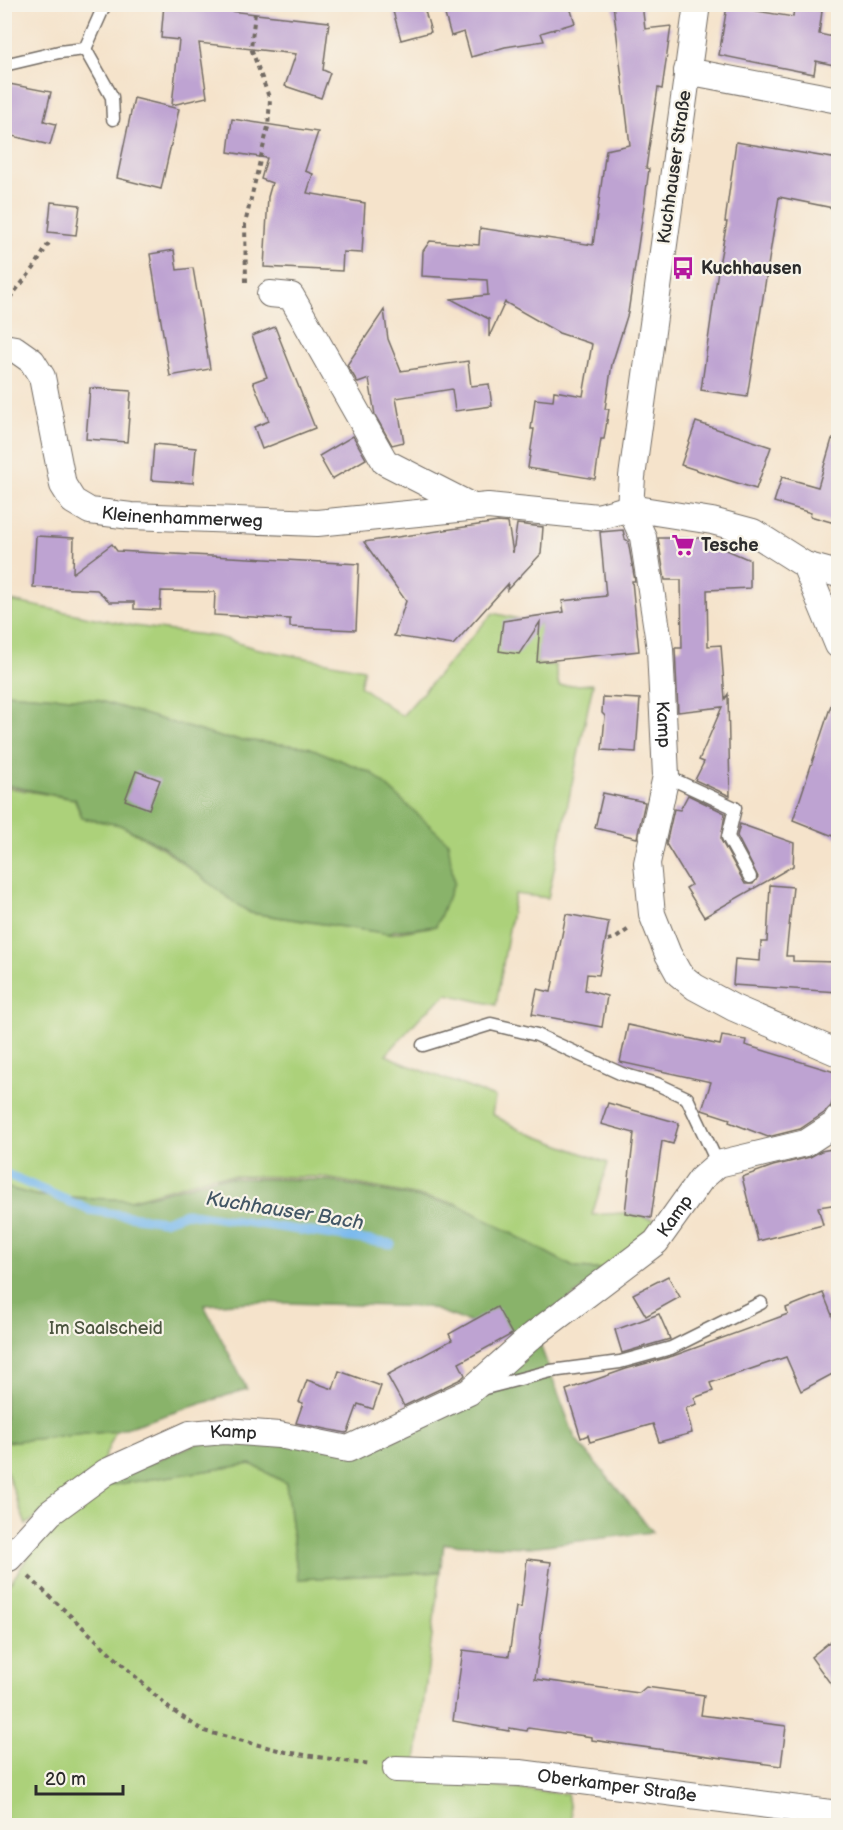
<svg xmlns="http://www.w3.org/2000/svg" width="843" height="1830" font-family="'Balsamiq Sans',sans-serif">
<rect width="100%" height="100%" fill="#f7f3e8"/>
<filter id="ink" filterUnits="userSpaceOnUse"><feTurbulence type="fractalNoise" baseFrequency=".0167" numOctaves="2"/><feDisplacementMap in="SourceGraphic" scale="12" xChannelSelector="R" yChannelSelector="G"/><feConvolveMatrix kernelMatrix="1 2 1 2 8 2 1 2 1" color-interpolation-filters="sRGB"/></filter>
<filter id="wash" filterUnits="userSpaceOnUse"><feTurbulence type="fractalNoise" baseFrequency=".008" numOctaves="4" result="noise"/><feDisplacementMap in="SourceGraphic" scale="24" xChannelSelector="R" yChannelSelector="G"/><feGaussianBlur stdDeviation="1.35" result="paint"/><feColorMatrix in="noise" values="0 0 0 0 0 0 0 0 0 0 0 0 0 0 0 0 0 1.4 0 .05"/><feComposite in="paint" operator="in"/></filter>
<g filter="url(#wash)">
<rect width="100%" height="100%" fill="#f5e3cb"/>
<g fill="#acd17a" stroke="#6c7e52" stroke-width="1.5">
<polygon points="11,601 134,626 219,637 254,648 364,669 360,686 402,716 493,613 541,624 537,664 555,665 559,686 593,684 548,898 515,894 496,1005 447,994 422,1015 386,1055 407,1065 495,1097 492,1114 520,1130 608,1163 592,1215 624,1213 661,1221 610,1270 575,1268 455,1203 321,1177 214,1176 130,1200 33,1195 5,1187 4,787 74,799 82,818 120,825 162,848 250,913 390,934 436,926 454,883 308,747 223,738 97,700 5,693 5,649"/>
<polygon points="116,1431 101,1465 26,1525 5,1467 5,1442"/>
<polygon points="251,1464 286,1483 298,1579 440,1572 414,1779 567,1794 573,1825 5,1826 5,1587 12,1581 46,1530 86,1489"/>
</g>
<g fill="#89b36a" stroke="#5a6f4a" stroke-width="1.5">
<polygon points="4,693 97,700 223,738 308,747 372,773 448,842 454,883 436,926 393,931 390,934 251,913 236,904 162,846 120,825 82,818 75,799 5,785"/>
<polygon points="217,1178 324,1180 459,1205 575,1268 610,1270 514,1338 427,1307 251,1302 204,1305 247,1389 116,1431 5,1442 4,1187 38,1196 135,1200"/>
<polygon points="539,1342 575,1438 653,1532 530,1547 444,1544 440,1572 298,1579 286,1483 251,1464 86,1489 215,1436 382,1445 488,1396"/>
</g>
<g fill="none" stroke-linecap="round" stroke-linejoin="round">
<polyline stroke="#79b9ed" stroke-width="9" points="4,1173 89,1210 164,1221 186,1213 391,1244"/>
</g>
<g id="blocks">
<g fill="#bea3d2">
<polygon points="164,4 193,4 194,7 329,22 323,70 330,73 321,98 285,86 296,54 199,43 207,97 172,105 179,40 161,38"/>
<polygon points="391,4 423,4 431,32 401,40"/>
<polygon points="442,4 569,4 575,23 541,33 544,41 505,47 471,57 464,32 451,36"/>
<polygon points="613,4 642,4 645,29 671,26 662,89 658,88 646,168 649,169 644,206 628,313 612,364 605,409 609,409 604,439 601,439 595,479 528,468 534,429 531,429 535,399 553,401 554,391 583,396 592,344 559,333 505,302 489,337 489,319 451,299 488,295 487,280 422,276 423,251 430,241 479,245 480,228 593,245 606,150 630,145"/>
<polygon points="727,6 793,17 794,6 822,11 819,34 838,38 838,66 816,61 814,74 719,55"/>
<polygon points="4,83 51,92 44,121 56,124 50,145 4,134"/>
<polygon points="134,98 179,109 161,189 117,178"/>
<polygon points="232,119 318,132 305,171 313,174 307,193 365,203 362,253 343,252 342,271 264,267 268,197 272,183 261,179 267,158 228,152"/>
<polygon points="736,142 838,159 838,209 779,197 747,397 701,390 718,270 727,222 725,222"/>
<polygon points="51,202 80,205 76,235 48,232"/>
<polygon points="174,250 177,270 193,268 210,369 170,376 150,254"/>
<polygon points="384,310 388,339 401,371 468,361 471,386 489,384 492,406 455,411 452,389 396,398 404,442 392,445 375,415 369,379 358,383 347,365"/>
<polygon points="275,327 315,428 262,449 254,427 269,421 253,382 267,377 252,336"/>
<polygon points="90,388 131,391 127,442 86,439"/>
<polygon points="696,422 771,447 756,489 681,465"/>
<polygon points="353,436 366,459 332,479 319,456"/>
<polygon points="832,439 838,440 838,524 810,516 811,513 774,502 782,477 818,487"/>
<polygon points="154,444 196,448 193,483 151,480"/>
<polygon points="498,522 508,523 513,553 517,524 543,527 541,554 507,590 508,584 453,645 394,636 406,601 364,542"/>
<polygon points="623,530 625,539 628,541 635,581 632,581 639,651 537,662 540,622 519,654 499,651 503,621 564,612 562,601 606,596 600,532"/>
<polygon points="36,536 74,538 73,573 112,544 117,551 359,564 356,630 290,627 290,619 214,615 215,592 161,591 160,610 134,609 134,602 110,602 97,590 33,587"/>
<polygon points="658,538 699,538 750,560 750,588 707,590 708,646 721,645 725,699 728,694 730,796 695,780 704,762 699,760 722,707 678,712 675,648 682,648 681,580 665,580"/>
<polygon points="834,696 838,697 838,838 793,820"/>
<polygon points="603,697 640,699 636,752 602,750 605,716 602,713"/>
<polygon points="136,771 160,780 149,809 125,800"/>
<polygon points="603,793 645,802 637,838 595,828"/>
<polygon points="688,795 725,813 721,840 745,884 753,884 758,877 737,836 740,824 794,843 793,866 704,917 686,888 691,885 666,844 674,809 680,810"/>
<polygon points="770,885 793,887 786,956 793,956 793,961 838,962 838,992 733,985 735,959 760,961 761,942 767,942"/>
<polygon points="566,914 609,922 599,975 587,974 585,990 607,996 602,1027 532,1014 537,989 551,992"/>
<polygon points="628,1025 720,1045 722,1036 746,1040 745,1045 838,1073 838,1083 831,1106 824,1113 800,1129 768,1137 729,1122 730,1119 702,1110 711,1082 620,1062"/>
<polygon points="608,1103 679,1123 673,1144 662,1141 651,1218 625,1213 634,1133 601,1124"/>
<polygon points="832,1149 838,1204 818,1207 823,1225 758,1241 742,1177 773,1166 810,1157 821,1151"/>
<polygon points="668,1276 680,1297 646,1316 633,1294"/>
<polygon points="823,1293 838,1330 838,1371 801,1391 786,1357 710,1383 713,1391 694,1398 697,1404 686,1408 692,1433 659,1442 653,1424 590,1442 588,1435 581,1438 566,1390 626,1369 673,1356 788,1314 786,1308"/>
<polygon points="497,1307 512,1334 459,1363 465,1375 461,1379 404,1406 387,1375 452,1340 449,1334"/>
<polygon points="659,1314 670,1339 622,1353 615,1330"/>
<polygon points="339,1371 381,1386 373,1409 358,1404 348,1432 346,1433 296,1423 303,1403 299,1402 307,1380 333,1389"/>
<polygon points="527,1559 551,1562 535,1679 639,1693 646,1687 704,1695 701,1715 786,1726 781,1766 592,1740 592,1737 528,1728 527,1731 509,1728 509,1731 453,1721 463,1650 509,1656 516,1607 521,1608"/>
<polygon points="838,1635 838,1694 811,1657"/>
</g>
</g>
</g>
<g filter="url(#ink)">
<use href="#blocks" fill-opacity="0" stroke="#726b63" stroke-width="1.5"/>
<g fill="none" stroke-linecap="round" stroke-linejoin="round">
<g stroke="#726b63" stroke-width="15">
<g id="service">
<polyline points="85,49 112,97 113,119"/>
<polyline points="4,65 59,52 85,49 105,4"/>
<polyline points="666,776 735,808 728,837 750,877"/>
<polyline points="423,1045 491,1024 537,1035 622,1074 657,1084 687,1098 718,1164"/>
<polyline points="481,1389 551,1371 620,1362 671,1348 761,1303"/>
</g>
</g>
<g stroke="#726b63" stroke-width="28">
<g id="minor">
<path id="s1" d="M697,4L632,477L630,508L643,537L660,649L666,776L647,863L652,914L668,954L679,974L695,987L734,1008L838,1053"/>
<polyline points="687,71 838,100"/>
<polyline points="270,294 291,296 385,462 473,507"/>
<path id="s2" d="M4,347L15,349L32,361L42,377L63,485L73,501L90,511L131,516L317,523L488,506L598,517L630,508L712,521L753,532L805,565L838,645"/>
<polyline points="805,565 838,574"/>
<path id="s3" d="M9,1558L50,1513L106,1472L190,1434L225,1431L279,1435L348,1449L469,1392L532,1336L656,1242L701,1179L718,1164L806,1143L835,1124L838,1119"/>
<path id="s4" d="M396,1769L520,1773L838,1814"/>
</g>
</g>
<g stroke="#726b63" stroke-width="4" stroke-dasharray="4.5 4.5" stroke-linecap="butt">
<polyline points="246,282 245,224 268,127 270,100 251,48 256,4"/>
<polyline points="4,305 34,268 50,241"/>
<polyline points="608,940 616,938 629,929"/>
<polyline points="29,1577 170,1709 204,1731 286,1752 370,1765"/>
</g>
<use href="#service" stroke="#fff" stroke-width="12"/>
<use href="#minor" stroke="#fff" stroke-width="26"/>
</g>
</g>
<defs>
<g id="bus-bare" transform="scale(1.8)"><path d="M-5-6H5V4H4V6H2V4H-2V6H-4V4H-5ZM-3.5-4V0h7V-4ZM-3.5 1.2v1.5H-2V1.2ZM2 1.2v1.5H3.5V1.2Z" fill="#b5179e" stroke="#f7f3e8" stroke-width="2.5" paint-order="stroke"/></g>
<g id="supermarket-bare" transform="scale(1.8)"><path d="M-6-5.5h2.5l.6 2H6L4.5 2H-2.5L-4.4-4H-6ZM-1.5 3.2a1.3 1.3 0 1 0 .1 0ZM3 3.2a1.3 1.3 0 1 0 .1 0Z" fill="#b5179e" stroke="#f7f3e8" stroke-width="2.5" paint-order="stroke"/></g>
</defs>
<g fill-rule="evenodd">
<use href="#bus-bare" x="683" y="268"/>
<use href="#supermarket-bare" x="683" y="545"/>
</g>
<g text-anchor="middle" stroke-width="4.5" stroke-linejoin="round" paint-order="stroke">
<g font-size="18" fill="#2b2b2b" stroke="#f7f3e8">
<text transform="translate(674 167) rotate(-82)" y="6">Kuchhauser Straße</text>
<text dy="6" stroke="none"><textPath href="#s2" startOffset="292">Kleinenhammerweg</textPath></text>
<text dy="6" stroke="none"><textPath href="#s1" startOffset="729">Kamp</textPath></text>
<text dy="6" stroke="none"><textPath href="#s3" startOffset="788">Kamp</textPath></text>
<text dy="6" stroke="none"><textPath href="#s3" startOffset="266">Kamp</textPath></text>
<text dy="6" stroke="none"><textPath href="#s4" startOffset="222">Oberkamper Straße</textPath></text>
</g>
<g font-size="18" font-weight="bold" fill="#2b2b2b" stroke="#f7f3e8" text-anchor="start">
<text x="701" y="274">Kuchhausen</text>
<text x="701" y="551">Tesche</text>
</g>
<g font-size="18" fill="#4b543f" stroke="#f7f3e8">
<text x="106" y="1334">Im Saalscheid</text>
</g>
<g font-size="20" font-style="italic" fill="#425665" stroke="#f7f3e8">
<text transform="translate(285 1210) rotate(9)" y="7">Kuchhauser Bach</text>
</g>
</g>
<rect width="843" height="1830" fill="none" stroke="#f7f3e8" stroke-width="24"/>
<path d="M36 1785v9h87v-9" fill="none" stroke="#2b2b2b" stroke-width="3"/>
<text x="45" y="1785" font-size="18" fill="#2b2b2b" stroke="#f7f3e8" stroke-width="4.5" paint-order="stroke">20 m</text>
</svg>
